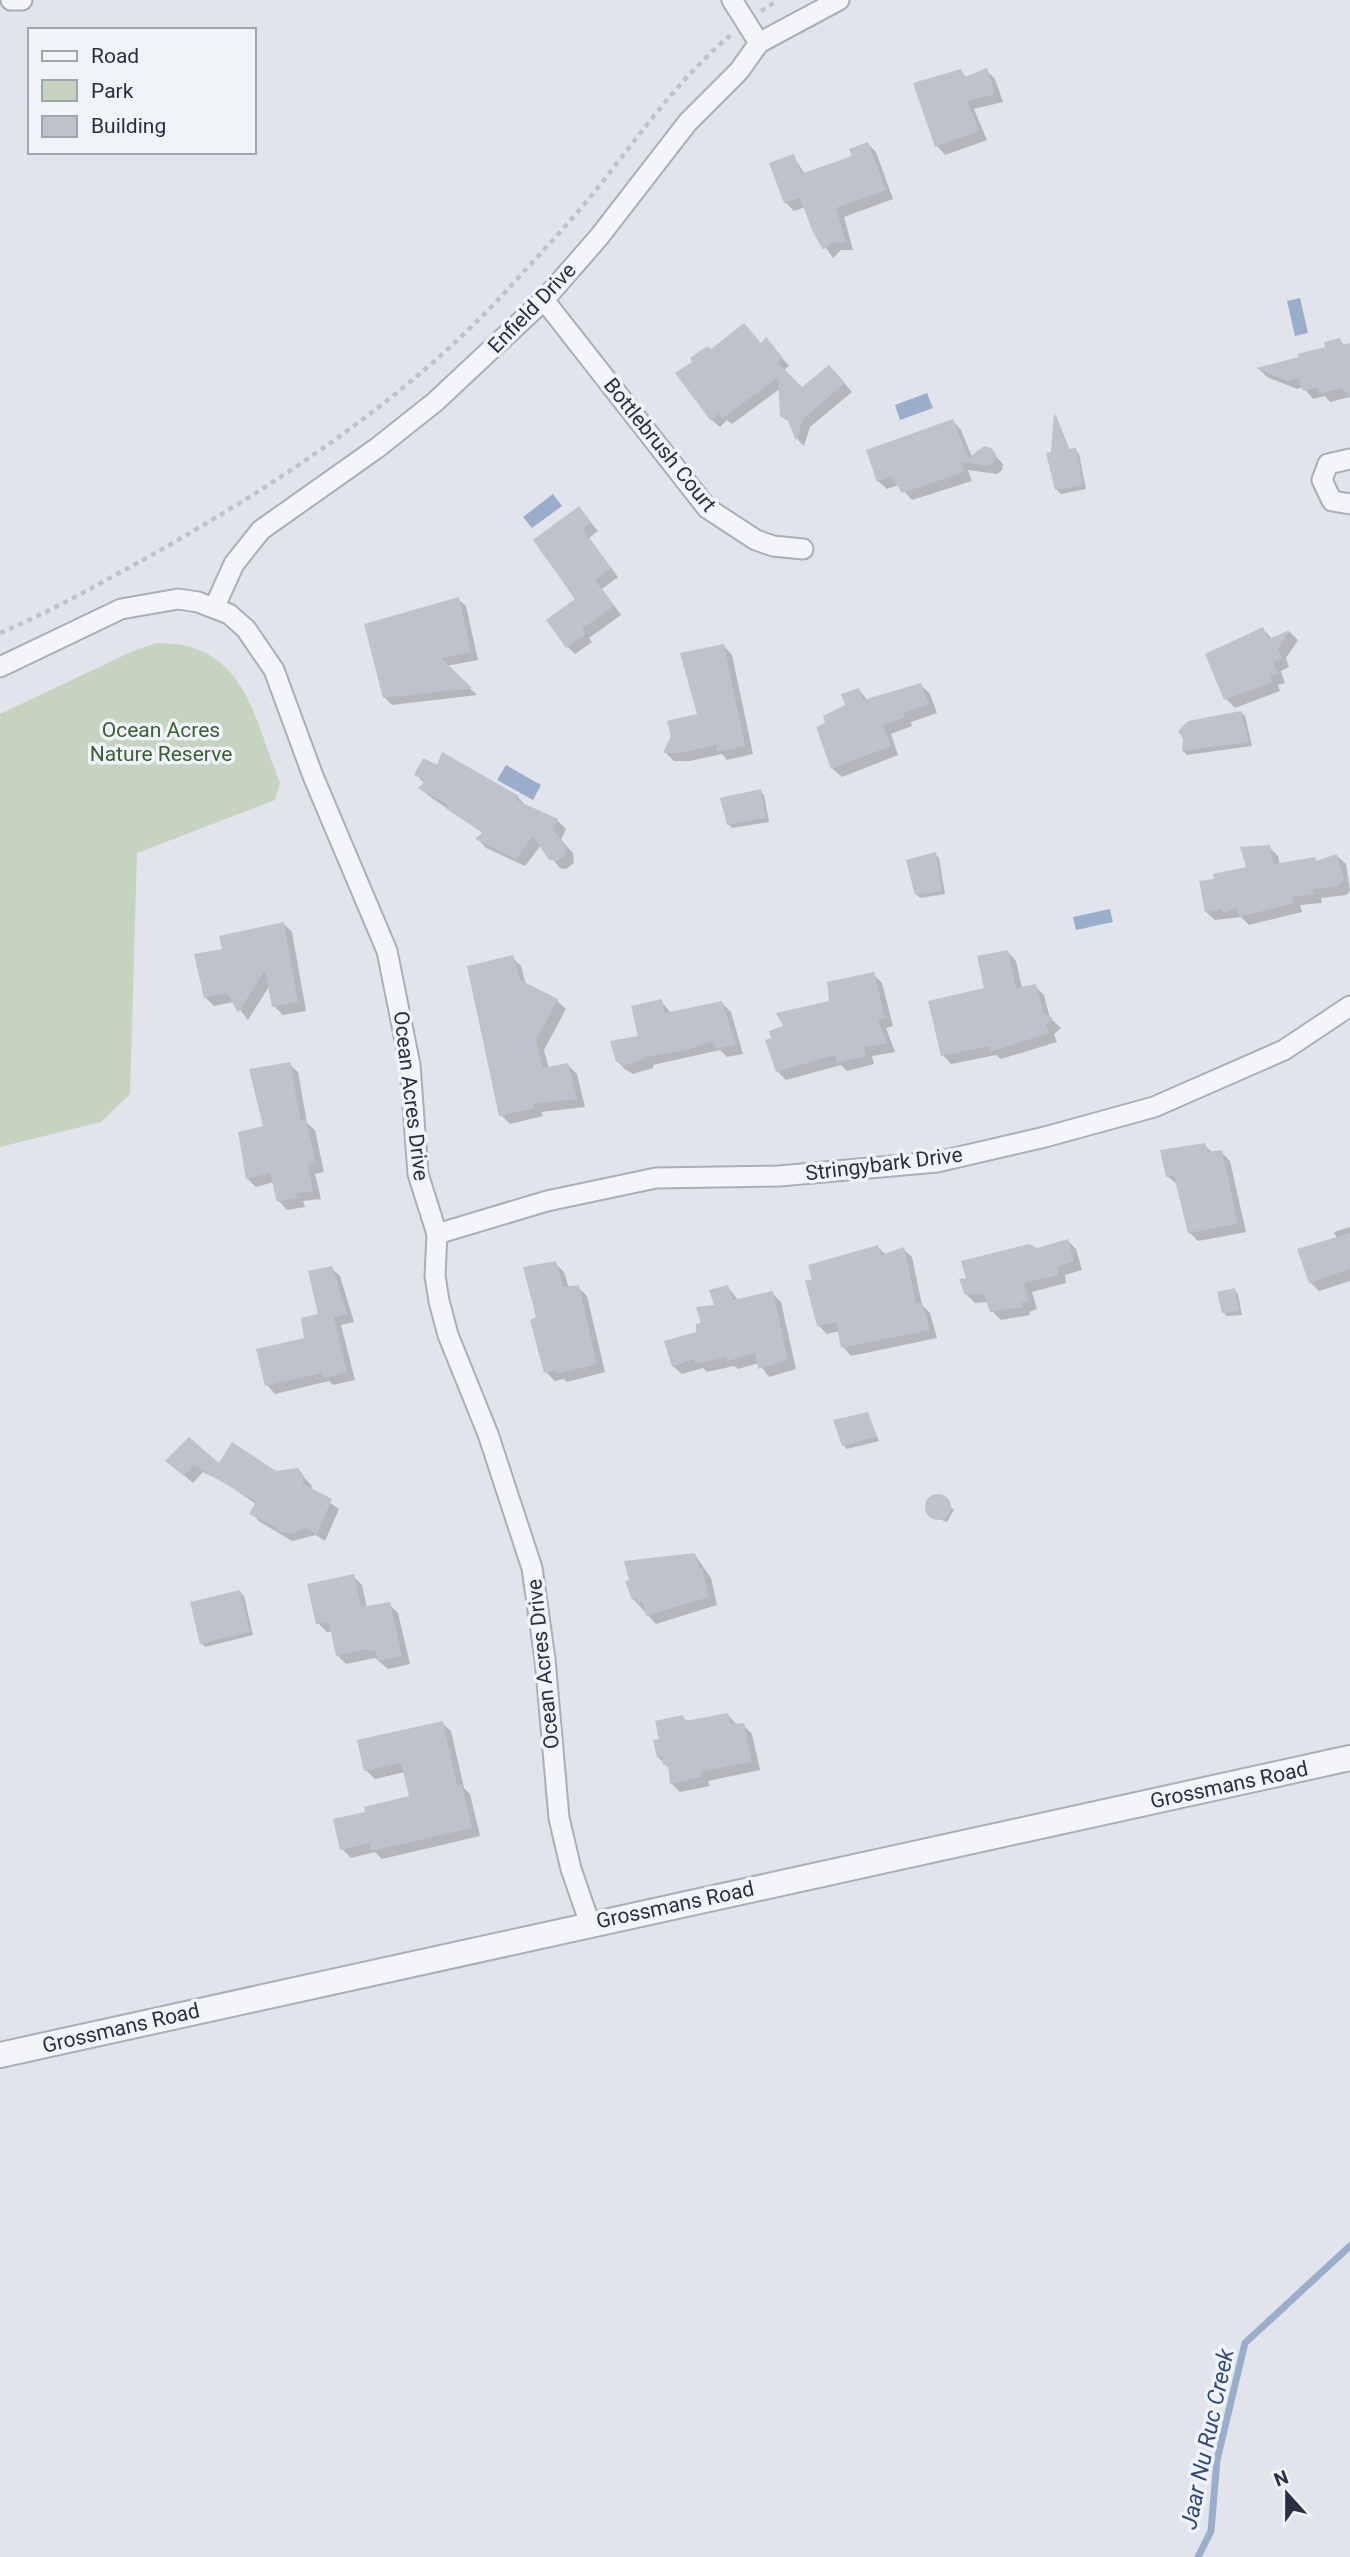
<svg xmlns="http://www.w3.org/2000/svg" width="1350" height="2557" font-family="Roboto,sans-serif">
<rect width="100%" height="100%" fill="#e1e4ea"/>
<path fill="#c5d4c1" d="M157,643C245,642 253,716 280,783L275,800L137,853L130,1094L101,1122L0,1147V714L133,651Z"/>
<g fill="#9aaecb">
<polygon points="1300,298 1308,333 1295,336 1287,301"/>
<polygon points="927,393 933,408 900,420 895,405"/>
<polygon points="553,494 562,506 532,528 523,517"/>
<polygon points="506,765 541,785 533,800 497,780"/>
<polygon points="1110,909 1113,922 1076,930 1073,917"/>
</g>
<g fill="#0003">
<polygon points="986,70 995,79 1003,102 974,109 987,140 945,155 937,146 961,71 967,78"/>
<polygon points="868,144 876,152 893,199 844,217 853,250 841,250 833,258 813,229 805,207 794,211 785,202 793,156 805,174 854,157"/>
<polygon points="1340,340 1345,346 1350,344 1350,397 1330,402 1325,396 1313,399 1303,387 1297,389 1267,377 1259,369 1327,349"/>
<polygon points="761,345 773,347 789,366 783,371 802,389 837,375 852,392 810,427 804,446 798,440 781,388 732,424 727,420 720,427 712,420 711,351"/>
<polygon points="1056,416 1070,451 1075,450 1079,454 1086,489 1061,494 1057,490 1053,454"/>
<polygon points="953,421 961,430 972,457 990,450 1003,464 1002,470 997,474 968,470 972,481 912,500 898,485 887,489 878,481"/>
<polygon points="579,509 598,531 589,538 618,577 602,589 621,615 589,638 592,642 575,654 567,646 578,600"/>
<polygon points="458,599 466,606 478,660 446,666 477,695 392,705 384,697"/>
<polygon points="1263,629 1272,639 1290,632 1298,640 1286,658 1289,667 1281,671 1285,683 1278,685 1280,691 1235,708 1226,699"/>
<polygon points="724,646 732,655 753,754 727,760 722,754 690,761 674,761 665,752 699,715"/>
<polygon points="921,685 930,694 937,713 911,722 912,726 891,734 898,755 842,777 833,769 819,728 847,706 859,690 868,701"/>
<polygon points="1241,712 1245,716 1252,746 1187,755 1183,751 1184,739"/>
<polygon points="416,774 518,797 527,807 557,820 566,829 561,840 573,853 574,863 566,869 560,868 541,845 525,866 486,848 478,839 484,834 429,796 420,788 425,784"/>
<polygon points="760,791 764,795 769,822 732,828 728,824"/>
<polygon points="1269,847 1278,856 1280,865 1314,859 1318,862 1337,856 1346,864 1350,891 1346,895 1321,898 1322,903 1300,905 1302,912 1249,925 1241,917 1215,920 1206,912 1216,880 1248,868"/>
<polygon points="935,854 939,858 945,894 920,898 916,894"/>
<polygon points="284,924 292,932 306,1011 283,1015 274,1006 270,985 248,1020 234,1002 214,1006 206,998 225,950"/>
<polygon points="1008,952 1016,961 1022,988 1035,986 1044,995 1050,1018 1061,1028 1054,1034 1057,1042 1001,1059 996,1055 951,1064 943,1055"/>
<polygon points="512,957 521,966 526,985 557,1001 566,1009 544,1050 549,1069 568,1065 577,1074 585,1107 541,1112 543,1116 510,1124 501,1115"/>
<polygon points="873,974 882,983 893,1026 886,1028 895,1052 872,1056 874,1064 847,1071 841,1065 786,1080 777,1071 786,1027"/>
<polygon points="661,1001 671,1013 722,1003 731,1012 743,1054 727,1057 720,1050 653,1065 653,1068 633,1074 626,1070 617,1061 640,1037"/>
<polygon points="289,1064 298,1072 307,1123 315,1130 324,1172 315,1174 321,1199 303,1201 305,1207 287,1210 279,1201 274,1182 256,1187 247,1178"/>
<polygon points="1204,1145 1213,1153 1221,1152 1230,1161 1246,1232 1198,1241 1189,1232 1178,1185 1167,1176"/>
<polygon points="1350,1227 1350,1281 1319,1291 1310,1282 1337,1239 1334,1232"/>
<polygon points="1068,1241 1076,1249 1082,1270 1065,1275 1066,1283 1032,1292 1037,1309 1029,1312 1030,1315 1001,1320 992,1311 989,1302 975,1303 966,1294 1037,1250"/>
<polygon points="878,1247 886,1255 903,1249 912,1257 922,1305 930,1313 937,1338 851,1356 843,1347 840,1331 827,1334 818,1325 814,1281"/>
<polygon points="555,1263 564,1272 569,1288 578,1287 587,1296 605,1372 567,1382 564,1379 555,1381 546,1372 538,1318"/>
<polygon points="331,1268 340,1276 354,1322 341,1325 355,1380 333,1385 329,1381 275,1394 267,1385 306,1340 320,1315"/>
<polygon points="728,1287 738,1300 772,1293 781,1302 796,1369 769,1377 759,1363 738,1369 734,1366 707,1372 703,1368 682,1374 673,1366"/>
<polygon points="1234,1290 1238,1294 1242,1315 1227,1316 1223,1312"/>
<polygon points="868,1414 879,1441 847,1449 843,1445"/>
<polygon points="168,1461 275,1472 297,1470 312,1486 311,1490 339,1509 325,1541 316,1535 292,1541 260,1522 252,1514 257,1505 227,1484 203,1472 193,1483"/>
<polygon points="939,1496 954,1510 947,1522 931,1516 927,1510 929,1499"/>
<polygon points="695,1555 711,1578 717,1605 656,1624 633,1599 631,1581"/>
<polygon points="353,1576 362,1585 367,1608 389,1604 398,1613 410,1664 388,1669 375,1658 346,1664 338,1656 333,1632 327,1632 318,1623"/>
<polygon points="240,1592 244,1596 253,1635 205,1647 201,1643"/>
<polygon points="728,1715 737,1725 743,1725 752,1734 760,1770 708,1781 710,1786 680,1792 671,1783 670,1769 658,1757 661,1740 682,1717 688,1722"/>
<polygon points="442,1723 451,1731 464,1788 470,1794 480,1836 382,1859 375,1852 351,1858 342,1849 367,1813 411,1798 405,1772 375,1779 366,1770"/>
</g>
<g fill="none" stroke-linecap="round" stroke-linejoin="round">
<polyline stroke="#9aaecb" stroke-width="7" points="1198,2557 1211,2531 1217,2460 1245,2343 1350,2246"/>
</g>
<g fill="#bec2cd">
<polygon points="987,68 995,94 967,101 979,131 935,147 913,83 961,69 965,77"/>
<polygon points="868,142 886,190 836,208 846,242 832,243 823,250 812,230 800,198 784,203 769,163 794,154 801,174 852,156 849,149"/>
<polygon points="744,323 761,343 766,337 783,358 777,362 802,387 829,365 845,383 803,419 796,441 788,421 780,416 778,377 723,418 718,414 711,421 675,373 692,362 690,358 707,346 711,349"/>
<polygon points="1340,338 1342,345 1350,343 1350,395 1340,388 1320,394 1318,387 1303,391 1299,378 1287,381 1256,368 1299,357 1297,354 1325,347 1324,342"/>
<polygon points="1054,412 1068,449 1076,448 1083,485 1055,490 1046,453 1051,452"/>
<polygon points="953,419 968,458 984,446 991,448 996,454 994,462 988,466 961,462 964,472 902,493 891,476 877,482 866,450"/>
<polygon points="579,506 591,522 583,529 611,568 595,580 614,606 582,629 586,634 566,648 546,620 575,599 533,540"/>
<polygon points="459,597 471,652 441,658 472,688 383,698 364,624"/>
<polygon points="1263,627 1268,639 1290,630 1278,649 1282,658 1273,662 1278,674 1270,676 1273,682 1224,700 1205,654"/>
<polygon points="724,644 745,746 717,752 716,745 681,753 663,753 671,736 667,721 697,714 680,653"/>
<polygon points="921,683 929,704 903,713 905,717 883,725 891,746 831,769 816,727 825,723 823,716 845,705 841,694 859,688 863,700"/>
<polygon points="1241,711 1249,742 1182,751 1183,739 1178,731 1188,721"/>
<polygon points="442,752 519,796 516,800 558,819 553,830 567,846 564,857 557,861 549,860 533,836 516,859 475,839 483,832 446,809 448,805 418,788 426,781 414,775 423,758 437,765"/>
<polygon points="761,789 766,818 727,825 720,798"/>
<polygon points="1270,845 1274,864 1315,857 1316,861 1337,854 1344,880 1337,887 1313,889 1314,894 1293,897 1294,903 1239,917 1236,908 1223,913 1222,909 1205,912 1199,881 1214,879 1213,874 1246,867 1240,847"/>
<polygon points="936,852 942,891 915,895 906,860"/>
<polygon points="284,922 298,1002 272,1007 265,970 238,1013 227,993 204,998 194,954 222,949 219,936"/>
<polygon points="1008,950 1016,988 1036,984 1044,1014 1053,1018 1046,1024 1049,1033 990,1052 989,1046 941,1056 928,1001 984,988 977,956"/>
<polygon points="513,955 520,980 558,999 536,1040 543,1068 568,1063 577,1099 533,1104 535,1108 499,1116 467,966"/>
<polygon points="874,972 885,1018 878,1020 887,1043 864,1047 866,1056 837,1063 835,1055 776,1072 765,1040 771,1038 769,1031 783,1026 776,1013 829,1001 827,982"/>
<polygon points="662,999 665,1013 722,1001 736,1045 716,1049 713,1041 686,1050 645,1057 645,1059 622,1066 621,1062 616,1062 610,1041 638,1036 631,1006"/>
<polygon points="290,1062 301,1121 306,1120 316,1163 308,1165 313,1191 296,1193 297,1198 277,1202 270,1173 246,1179 238,1132 263,1126 249,1069"/>
<polygon points="1205,1143 1208,1152 1222,1150 1238,1224 1188,1233 1174,1176 1166,1177 1160,1150"/>
<polygon points="1350,1233 1350,1269 1309,1283 1297,1249"/>
<polygon points="1068,1239 1074,1261 1057,1267 1059,1275 1024,1283 1029,1301 1021,1303 1023,1307 990,1312 984,1294 965,1295 959,1279 966,1278 961,1261 1029,1244 1037,1248"/>
<polygon points="878,1245 881,1255 904,1247 916,1303 922,1302 930,1330 841,1348 836,1322 817,1326 805,1280 812,1280 808,1265"/>
<polygon points="556,1261 563,1287 579,1285 597,1364 557,1374 556,1370 544,1373 530,1320 536,1317 523,1267"/>
<polygon points="332,1266 347,1314 334,1317 347,1372 323,1378 322,1373 265,1386 256,1349 304,1338 301,1318 318,1314 308,1271"/>
<polygon points="728,1285 733,1300 773,1291 788,1360 758,1369 755,1353 727,1361 727,1357 696,1364 694,1359 672,1367 664,1341 696,1332 696,1324 701,1323 696,1307 714,1305 709,1290"/>
<polygon points="1235,1288 1239,1311 1222,1313 1217,1292"/>
<polygon points="868,1412 877,1437 842,1446 833,1420"/>
<polygon points="189,1437 219,1463 232,1442 276,1471 298,1468 304,1476 303,1484 332,1499 317,1534 306,1528 291,1534 277,1531 276,1527 249,1514 256,1502 194,1465 184,1476 165,1461"/>
<circle cx="938" cy="1507" r="13"/>
<polygon points="695,1553 699,1568 702,1568 709,1597 646,1616 643,1602 638,1604 637,1598 632,1600 625,1581 629,1580 624,1561"/>
<polygon points="354,1574 361,1607 390,1602 402,1656 378,1661 375,1650 368,1652 367,1649 336,1656 329,1623 316,1624 307,1584"/>
<polygon points="240,1590 250,1632 200,1644 190,1602"/>
<polygon points="728,1713 731,1724 744,1723 752,1762 700,1772 702,1777 670,1784 668,1765 663,1765 663,1757 657,1758 653,1740 659,1739 655,1721 683,1715 685,1721"/>
<polygon points="443,1721 457,1785 462,1784 472,1828 371,1851 370,1843 340,1850 333,1819 365,1812 364,1807 409,1796 401,1763 364,1771 357,1740"/>
</g>
<g fill="none" stroke-linecap="round" stroke-linejoin="round">
<g stroke="#aaaeb8" stroke-width="23">
<g id="minor">
<polyline points="11,0 22,0"/>
<polyline points="732,0 759,43"/>
<polyline points="544,300 707,508 756,540 773,546 803,549"/>
<polyline points="1350,459 1328,464 1322,480 1332,501 1350,504"/>
<polyline points="215,606 234,564 261,530 377,448 435,402 544,300 599,237 688,122 739,71 759,43 839,0"/>
<polyline points="0,667 121,609 178,599 198,602 229,614 246,629 274,670 313,776 387,951 410,1065 418,1174 437,1234 435,1276 439,1301 448,1335 488,1434 532,1568 545,1659 559,1818 571,1869 590,1924"/>
<polyline points="437,1234 547,1201 656,1178 779,1176 937,1162 1045,1137 1154,1107 1284,1050 1350,1006"/>
</g>
</g>
<g stroke="#aaaeb8" stroke-width="28">
<polyline id="tertiary" points="0,2055 1350,1758"/>
</g>
<g stroke="#bfc2c9" stroke-width="4.5" stroke-dasharray="5 5" stroke-linecap="butt">
<polyline points="761,11 778,0"/>
<path d="M0,633C48,613 95,586 141,561C273,487 407,400 509,288C535,259 562,231 587,201C634,144 675,81 732,34"/>
</g>
<use href="#minor" stroke="#f4f5f8" stroke-width="19"/>
<use href="#tertiary" stroke="#f4f5f8" stroke-width="24"/>
</g>
<g text-anchor="middle" stroke-width="7" stroke-linejoin="round" paint-order="stroke">
<g font-size="21" fill="#283042" stroke="#f0f3f7">
<text transform="translate(532 308) rotate(-46)" y="7">Enfield Drive</text>
<text transform="translate(660 445) rotate(51)" y="7">Bottlebrush Court</text>
<text transform="translate(411 1096) rotate(83)" y="7">Ocean Acres Drive</text>
<text transform="translate(884 1164) rotate(-7)" y="7">Stringybark Drive</text>
<text transform="translate(543 1664) rotate(-96)" y="7">Ocean Acres Drive</text>
<text transform="translate(1229 1785) rotate(-12)" y="7">Grossmans Road</text>
<text transform="translate(675 1905) rotate(-12)" y="7">Grossmans Road</text>
<text transform="translate(121 2028) rotate(-13)" y="7">Grossmans Road</text>
</g>
<g font-size="21" fill="#3a5f35" stroke="#f0f3f7">
<text x="161" y="737">Ocean Acres<tspan x="161" dy="24">Nature Reserve</tspan></text>
</g>
<g font-size="23" font-style="italic" fill="#314b78" stroke="#f0f3f7">
<text transform="translate(1207 2439) rotate(-78)" y="8">Jaar Nu Ruc Creek</text>
</g>
</g>
<rect x="28" y="28" width="228" height="126" fill="#f0f3f7" stroke="#a0a5af" stroke-width="2"/>
<rect x="42" y="51" width="35" height="10" fill="#f4f5f8" stroke="#a0a5af" stroke-width="2"/>
<text x="91" y="63" font-size="21" fill="#283042">Road</text>
<rect x="42" y="80" width="35" height="21" fill="#c5d4c1" stroke="#a0a5af" stroke-width="2"/>
<text x="91" y="98" font-size="21" fill="#283042">Park</text>
<rect x="42" y="116" width="35" height="21" fill="#bec2cd" stroke="#a0a5af" stroke-width="2"/>
<text x="91" y="133" font-size="21" fill="#283042">Building</text>
<g transform="translate(1287 2494) rotate(339)" stroke="#f0f3f7" stroke-width="5" paint-order="stroke">
<path d="M0-5L12 26L0 18L-12 26Z" fill="#283042"/>
<text y="-10" font-size="19" font-weight="bold" text-anchor="middle" fill="#283042">N</text>
</g>
</svg>
